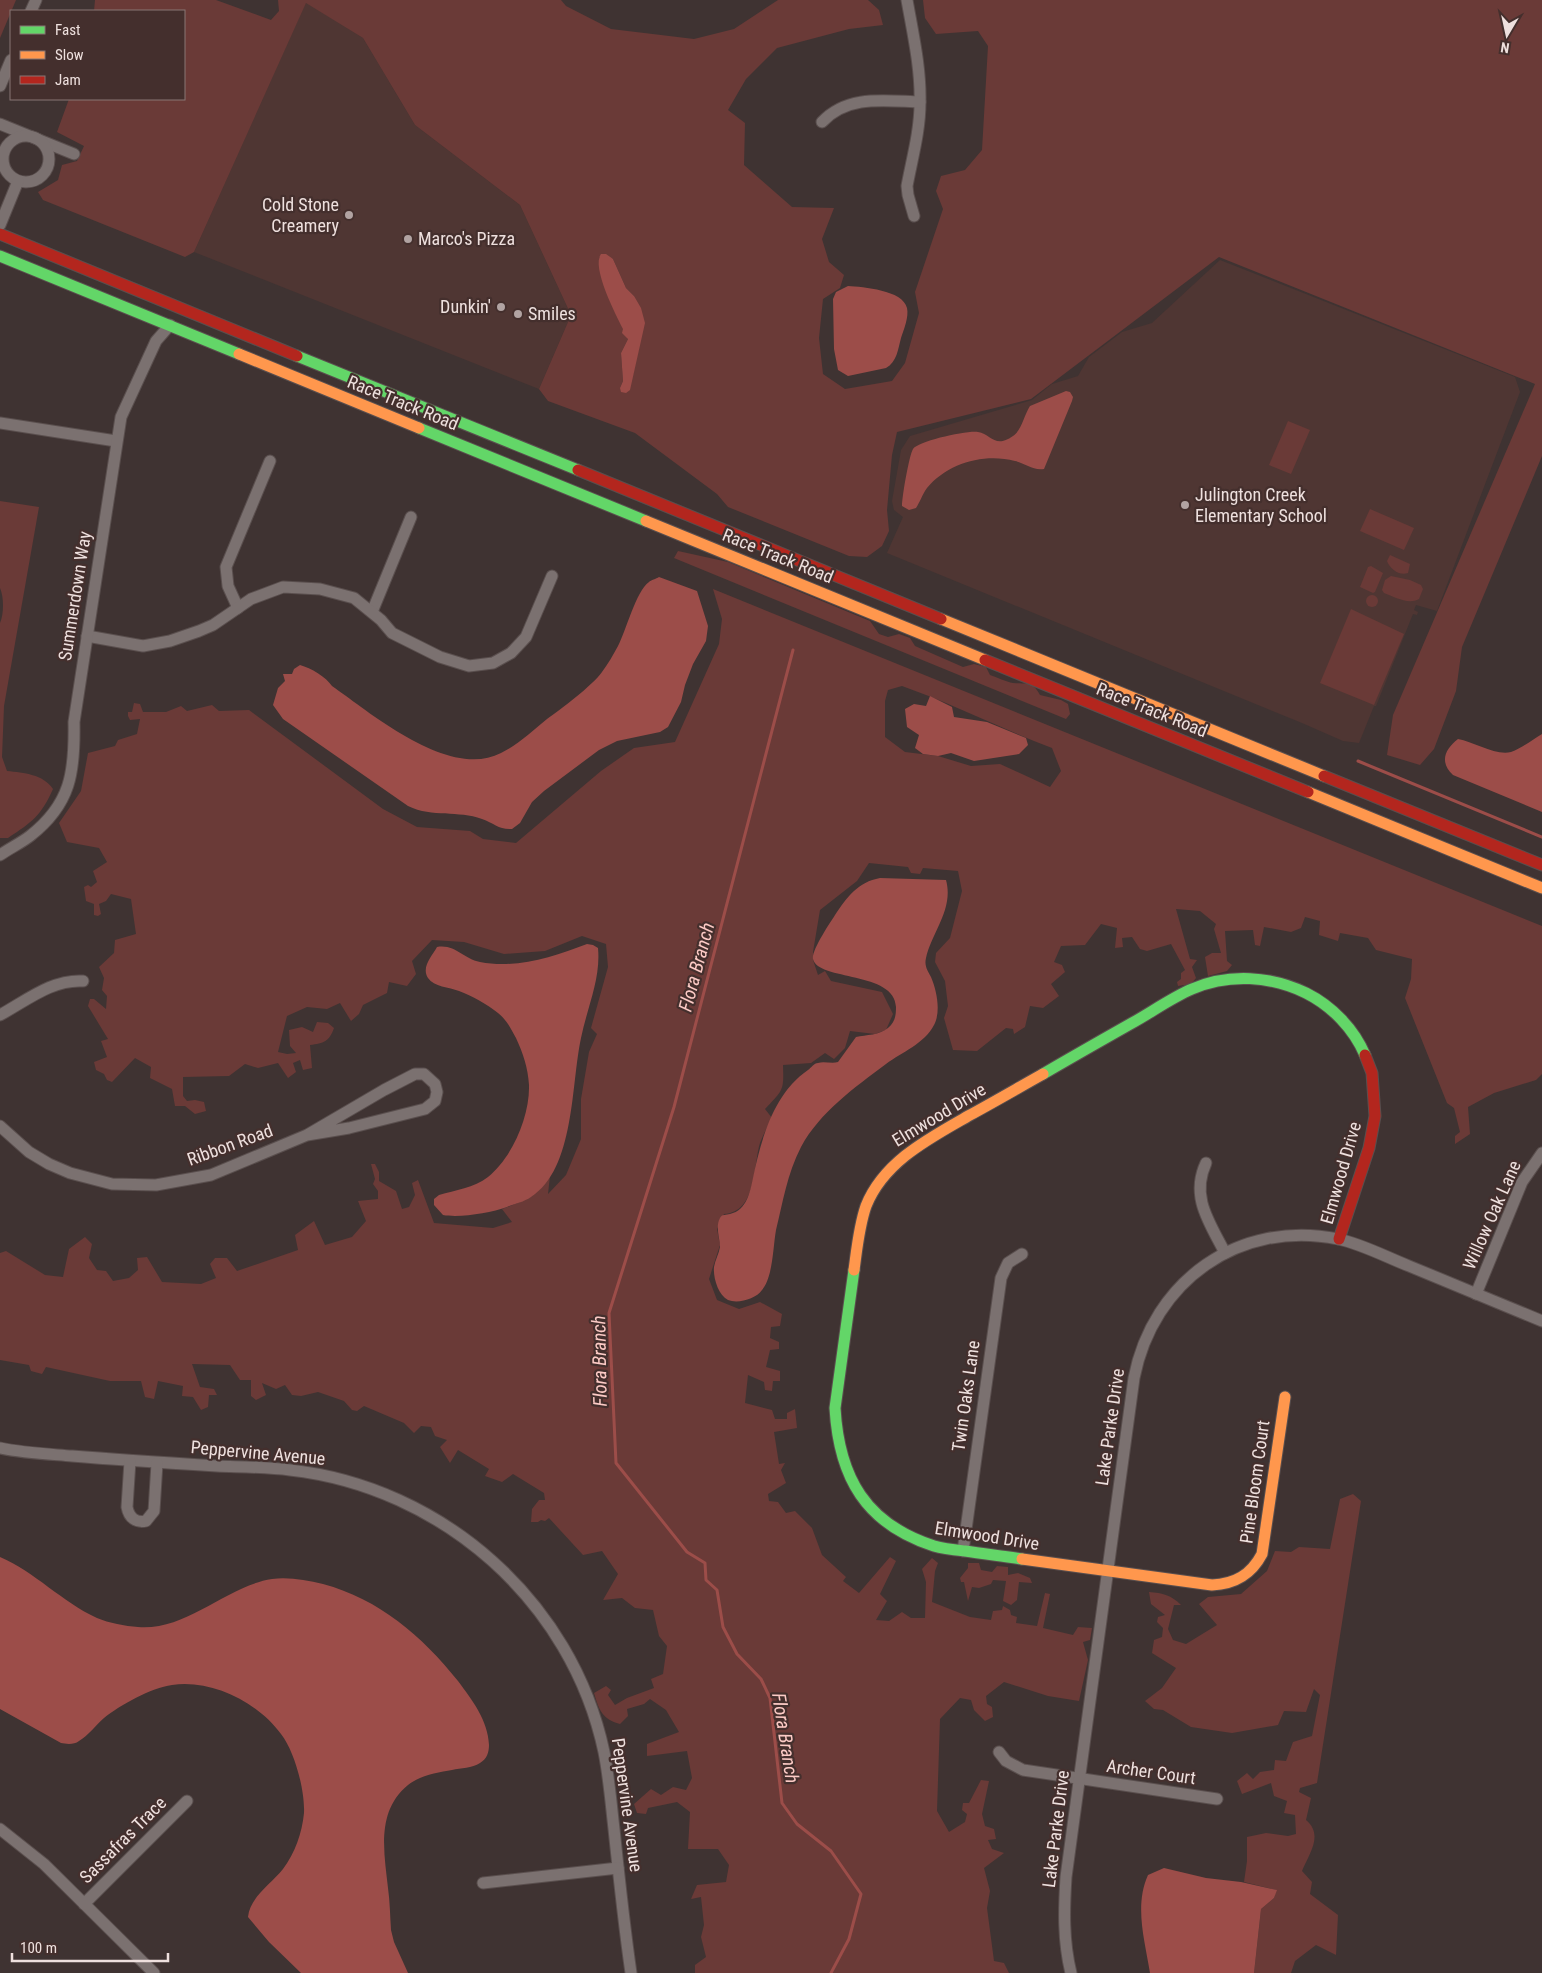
<svg xmlns="http://www.w3.org/2000/svg" width="1542" height="1973" font-family="'Roboto Condensed',sans-serif">
<rect width="100%" height="100%" fill="#3f3332"/>
<g fill="#4f3633">
<polygon points="306,2 363,38 415,125 520,205 571,315 539,389 194,252"/>
<polygon points="1220,260 1515,377 1520,392 1437,611 1416,605 1414,610 1418,612 1417,615 1413,614 1376,706 1374,706 1359,743 1343,741 1302,723 887,553 903,517 894,510 892,501 901,450 910,436 1032,400 1052,384 1078,376 1089,357 1122,332 1152,323"/>
</g>
<g fill="#6a3a37" fill-rule="evenodd">
<polygon points="0,0 16,0 0,38"/>
<path d="M95,0H216L271,20L279,11L278,0H561L566,6L611,29L694,39L734,29L778,0H868L879,10L883,25L849,29L777,48L746,79L728,110L745,123L744,165L792,207L834,208L822,239L829,262L844,275L840,288L823,299L819,338L823,374L845,389L892,381L905,363L919,313L915,292L943,209L936,191L941,176L965,170L982,150L988,46L978,31L936,34L925,18L923,0H1542V456L1462,647L1456,691L1434,749L1420,765L1387,755L1393,715L1535,384L1219,257L1031,399L897,432L892,455L887,510L889,531L882,546L867,557L849,556L728,507L717,494L635,433L548,401L539,389L571,315L520,205L415,125L363,38L306,3L194,252L185,257L43,200L38,192L58,180L62,165L77,161L84,146L57,132L69,99H184V11H94ZM599,257L613,259L626,288L634,296L639,346L633,374L620,388L623,381L621,353L628,339L601,275Z"/>
<polygon points="1288,421 1310,430 1291,474 1269,465"/>
<path d="M0,501L39,507L4,706L2,757L7,771C24,773 43,774 53,789C41,816 32,822 8,838H0V623C4,614 4,597 0,588Z"/>
<polygon points="1370,509 1414,528 1404,550 1360,531"/>
<path d="M678,551L728,562L870,621L879,634L888,637L899,634L910,638L915,646L963,667L974,664L986,667L990,675C997,677 1006,682 1013,683C1026,684 1033,681 1040,695L1061,700L1068,704L1070,714L1066,719L674,558Z"/>
<path d="M1390,555L1410,564L1408,573C1399,576 1390,569 1387,561Z"/>
<polygon points="1371,566 1383,573 1375,592 1373,593 1360,587 1368,567"/>
<path d="M1391,576L1410,580L1421,585L1423,589L1419,599C1408,605 1395,597 1384,593L1382,590L1385,580Z"/>
<path d="M713,589L1542,926V1074L1536,1080L1494,1093L1468,1107L1470,1134L1455,1144V1136L1460,1132L1454,1108L1447,1103L1405,998L1411,979L1412,959L1376,950L1368,938L1340,933L1338,941L1319,935L1320,921L1305,917L1301,928L1291,932L1264,927L1260,946L1255,945L1253,930L1225,931L1227,961L1232,965L1227,971L1208,976L1205,957L1212,953H1221L1214,929L1216,924L1200,911L1176,909L1190,959L1197,960L1192,967L1196,978L1191,984L1178,986L1177,982L1181,979V973L1185,970L1171,944L1147,951L1140,949L1132,937L1122,938L1123,947L1115,948L1117,928L1101,924L1085,945L1061,946L1054,962L1062,965L1065,972L1051,984L1059,996L1043,1008L1030,1006L1025,1027L1014,1034L1013,1029L1006,1028L977,1051L953,1050L944,1018L948,1006L945,981L935,962L936,953L950,938L962,891L958,871L923,868L920,874L911,873L908,867L869,863L857,881L820,910L813,952V960L818,975L825,971L831,981L882,992L893,1014L886,1030L875,1034L850,1031L845,1048L834,1059L825,1053L811,1063L783,1065C784,1091 783,1090 765,1109L772,1118C768,1126 763,1135 760,1143C753,1166 757,1212 724,1214L717,1229L720,1245L709,1279L717,1300L739,1309L760,1302L782,1314L780,1326L771,1327L770,1338L779,1342V1349L770,1350L766,1367L780,1371V1381H773L772,1391L765,1390L764,1382L748,1375L745,1403L772,1410L775,1419H787V1413L795,1409L797,1428L774,1432L779,1464L785,1463L781,1470L786,1483L768,1494L769,1501L778,1502L786,1513L795,1511L812,1528L822,1555L846,1577L843,1581L859,1593L890,1557L896,1561L880,1594L887,1601L876,1620L889,1621L902,1612L911,1618H925L926,1582L922,1569L932,1558L938,1563L935,1571L932,1602L970,1617L991,1620L993,1611L1002,1610L1003,1606L1010,1610L1011,1615L1017,1617L1016,1623L1037,1626L1045,1593L1050,1594L1043,1628L1073,1635L1078,1627L1092,1628L1090,1640L1083,1642L1088,1660L1079,1701L1048,1696L1004,1682L986,1696L987,1704L992,1707L993,1717L985,1721L974,1710L971,1700L960,1698L940,1719L937,1811L949,1832L965,1822L967,1814L962,1810L963,1803H969L981,1780L989,1781L982,1814L985,1826L994,1829L996,1839L988,1840L992,1849L1004,1853L984,1868L990,1891L987,1908L994,1961L1004,1963L1009,1973H695V1965L706,1957L701,1937L704,1925L701,1897L691,1899L697,1885L726,1882L729,1865L718,1849H688L690,1812L677,1802L648,1808L646,1814L637,1813L634,1804L651,1789L661,1795L673,1787L686,1790L692,1778L687,1751L647,1756V1744L679,1732L666,1710L650,1699L644,1704L627,1709L628,1716L620,1724C602,1719 599,1710 594,1693L606,1686L611,1690L608,1695L615,1705L627,1698L654,1688L651,1679L663,1674L667,1646L659,1636L653,1610L635,1608L622,1598L603,1600L618,1574L602,1551L583,1555L549,1518L545,1521L541,1520L538,1522H531L532,1509L539,1500H545L544,1493L513,1474L502,1482L485,1476L489,1469L458,1450L450,1463L440,1447L447,1440L435,1436L431,1427L421,1426L414,1433L404,1423L364,1406L357,1411L352,1410L344,1401L318,1392L301,1396L292,1395L285,1385L276,1389L262,1383L266,1395L256,1400L251,1396V1380H240L230,1365L192,1364L200,1387L214,1389L217,1395H209L208,1407L201,1410L193,1397L182,1396L183,1386L158,1381L154,1399L145,1397L141,1381H110L46,1367L42,1374L31,1371L29,1365L0,1360V1253L6,1251L45,1275L63,1277L69,1249L85,1237L92,1244L89,1258L97,1270L106,1271L113,1281L129,1278L138,1270L137,1258L147,1257L162,1282L201,1284L216,1278L210,1264L215,1258H227L237,1271L298,1250L295,1235L314,1221L325,1245L352,1237L366,1221L358,1201L378,1199V1191L373,1184L375,1179L371,1164H375L379,1172V1181L396,1191L402,1209L409,1207L415,1195L412,1183L418,1180L434,1223L493,1228L512,1222L502,1209C525,1200 536,1198 550,1176L548,1194L566,1175L581,1139V1099L589,1052L597,1034L591,1028L608,967L606,944L582,936L545,951L504,954L464,942L432,940L412,961L416,974L407,986L389,982L387,993L363,1005L359,1014L351,1021L340,1003L327,1009L307,1007L287,1016L278,1052L287,1054L296,1053L290,1046L289,1030L302,1027L313,1032L317,1022L328,1023L334,1028C329,1042 324,1043 310,1045L312,1068L303,1070L300,1060L293,1063L296,1072L288,1078L278,1063L258,1068L245,1064L229,1076L183,1077V1096L187,1101L195,1100L204,1102L206,1111L195,1114L185,1106H175L172,1089L150,1078L151,1067L135,1058L112,1082L107,1080L104,1074L96,1070L94,1062L107,1057L101,1041L108,1039L88,1006L90,999H94L106,1009L107,996L102,990L104,978L99,967L114,953L115,940L136,934L131,899L111,894L106,901L99,904L101,914L98,916L94,915V904L86,901L84,887L88,885L91,887L97,882L93,871L107,862L99,848L67,842L59,823L81,791L88,753L115,746L118,740L137,734L140,719L130,720L128,716V712H132L134,703L140,704L143,712H166L181,706L187,711L212,705L219,711L249,710L383,809L417,827L470,831L483,839L516,843L601,771L634,748L675,742L719,644L722,619ZM902,686C953,704 1002,729 1052,748L1061,771L1050,787L1000,764L971,766L938,756L905,752L885,737V701L888,690Z"/>
<circle cx="1372" cy="601" r="6"/>
<polygon points="1351,609 1404,634 1374,705 1320,683"/>
<path d="M1353,1494L1361,1501L1317,1783L1300,1788L1299,1792L1311,1798L1306,1820C1324,1835 1309,1854 1302,1871L1312,1882L1310,1894L1338,1915L1336,1955L1316,1945L1295,1961L1291,1973H1254L1261,1909L1274,1898L1276,1890L1244,1882L1247,1861V1837L1266,1833L1288,1836L1296,1834L1295,1815L1284,1813L1287,1801L1274,1796L1271,1783L1242,1794L1237,1781L1247,1773L1253,1779L1260,1772L1274,1770L1275,1760L1286,1761L1293,1742L1312,1736L1320,1695L1314,1689L1306,1712L1284,1711L1278,1725L1232,1733L1191,1727L1163,1710L1154,1709L1145,1701L1162,1688L1176,1668L1152,1653L1154,1640L1162,1637L1163,1628L1157,1622L1158,1617L1165,1615L1151,1604L1149,1592C1163,1593 1171,1595 1181,1605H1174L1168,1629L1173,1640L1186,1644L1217,1625L1199,1604L1208,1597L1241,1594L1267,1571L1275,1551L1291,1552L1299,1547L1330,1549L1340,1499Z"/>
<polygon points="968,1563 979,1563 981,1570 992,1572 997,1566 1008,1567 1008,1575 1018,1573 1030,1578 1032,1583 1019,1582 1017,1600 1011,1605 1003,1601 1006,1581 993,1580 991,1584 979,1588 972,1587 968,1601 964,1582 961,1582 960,1578 968,1568"/>
</g>
<g fill="#9c4d49">
<path d="M601,254H606L613,259L626,288L634,296L641,308L645,323L630,390L626,393L621,392L620,388L623,381L621,353L628,339L622,333L623,329C616,315 591,267 601,254Z"/>
<path d="M848,286C863,287 903,290 907,308C909,317 904,329 901,338C898,349 897,362 886,368L848,376L838,370L834,349L833,299L836,292Z"/>
<path d="M1066,391L1070,392L1073,397L1072,401L1044,469C1033,471 1025,463 1015,461C984,453 948,463 927,488C922,495 920,502 916,508L909,510L902,506C902,497 909,456 913,449C918,441 968,430 978,432C991,434 995,449 1013,436C1022,430 1024,415 1030,406Z"/>
<path d="M659,577L697,591L708,626L706,641L693,664L685,685L681,702L668,727L660,732L617,741L599,750L544,791L532,802L520,823L512,829C499,830 494,823 482,819C458,810 433,818 408,806L283,719L273,705L278,688L285,681L283,674H292L294,669L300,665C311,668 326,677 332,686C372,714 450,780 501,753C518,745 532,731 547,719C561,709 592,686 602,672C608,664 613,655 618,646C626,631 636,591 649,582C651,580 656,579 659,577Z"/>
<polygon points="930,696 952,707 954,717 987,722 1026,738 1028,745 1019,754 974,761 951,753 938,756 923,754 915,748 919,735 907,727 905,709 914,704 926,706"/>
<path d="M1542,734V812L1453,775C1439,762 1445,749 1458,739C1474,742 1496,756 1511,752C1522,748 1532,740 1542,734Z"/>
<path d="M880,878L946,880C954,909 932,932 926,958C924,966 928,971 931,977C937,991 941,1012 934,1025C924,1044 902,1052 886,1064C854,1088 820,1112 801,1147C787,1174 783,1202 776,1230C773,1247 773,1277 762,1290C756,1299 738,1304 728,1300C718,1295 713,1277 714,1267C715,1260 719,1254 720,1247C720,1238 715,1227 720,1218C722,1214 726,1215 730,1214C747,1210 750,1192 753,1178C761,1139 774,1093 808,1070C811,1068 814,1063 818,1063C824,1061 832,1064 838,1062L856,1037C866,1035 880,1035 888,1028C895,1022 896,1016 896,1007C895,971 818,981 813,959C811,951 830,923 835,915C847,897 858,882 880,878Z"/>
<path d="M587,944L593,945L598,948C601,979 587,1008 581,1038C571,1084 575,1169 531,1197C524,1202 514,1204 507,1207C490,1213 460,1218 443,1215L434,1205V1199L439,1195C455,1190 474,1188 488,1177C512,1158 530,1116 529,1085C528,1068 523,1053 516,1038C511,1029 507,1020 498,1013C487,1004 472,996 459,991C449,987 434,987 428,978C421,967 432,956 437,947C456,944 463,959 480,962C516,969 553,957 587,944Z"/>
<path d="M0,1557C35,1572 62,1602 97,1618C109,1623 125,1626 138,1627C187,1631 226,1586 272,1579C289,1577 306,1580 323,1584C379,1599 422,1636 458,1681C472,1700 488,1720 489,1745C489,1752 487,1759 480,1763C472,1768 461,1768 452,1770C438,1772 419,1776 408,1785C376,1811 384,1852 388,1888C390,1902 390,1916 391,1930L394,1942L408,1973H301L269,1942L248,1917C250,1897 271,1884 283,1869C295,1853 302,1833 304,1813C305,1791 295,1752 281,1734C258,1702 211,1679 172,1685C151,1688 120,1705 104,1718C96,1725 88,1736 79,1741C74,1745 66,1744 61,1743L0,1709Z"/>
<path d="M1164,1868L1206,1878L1241,1882L1277,1890L1274,1898L1261,1909L1254,1973H1150C1145,1941 1134,1906 1148,1875Z"/>
</g>
<g fill="none" stroke-linecap="round" stroke-linejoin="round">
<g stroke="#9c4d49" stroke-width="3">
<polyline points="793,650 674,1107 609,1313 616,1463 687,1552 705,1563 706,1580 717,1590 723,1627 737,1654 761,1679 770,1698 782,1803 797,1824 831,1851 861,1894 849,1939 831,1973"/>
<polyline points="1358,761 1542,837"/>
</g>
<g stroke="#5a4f4e" stroke-width="13">
<g id="street">
<path d="M907,0C913,34 921,69 920,103C920,131 912,159 907,186L908,195L914,216"/>
<polyline points="31,11 36,0"/>
<polyline points="0,86 11,60"/>
<path d="M822,122C848,94 886,101 920,102"/>
<polyline points="0,124 74,154"/>
<circle cx="26" cy="159" r="23"/>
<polyline points="0,225 18,181"/>
<polyline points="0,423 116,441"/>
<polyline points="238,608 228,586 226,567 270,461"/>
<polyline points="372,612 411,517"/>
<polyline points="87,636 143,646 170,641 199,631 213,625 251,599 283,587 320,589 354,598 381,620 392,633 440,657 469,666 493,663 511,653 526,637 552,576"/>
<path d="M0,855C10,848 21,843 30,836C71,804 75,772 74,722L121,417L156,341L170,325"/>
<path d="M0,1015C26,1001 52,979 83,981"/>
<polyline points="0,1126 29,1152 49,1164 70,1173 112,1184 156,1185 211,1175 307,1135 384,1090 415,1074 424,1074 435,1084 437,1092 435,1101 425,1109 349,1128 307,1135"/>
<path d="M1206,1163C1190,1197 1210,1223 1225,1253"/>
<polyline points="1476,1294 1522,1182 1542,1153"/>
<path d="M0,1448C24,1453 48,1454 72,1456C121,1460 169,1463 217,1466C241,1467 266,1467 290,1470C442,1487 572,1601 604,1752C609,1777 611,1803 614,1829C619,1877 624,1925 631,1973"/>
<path d="M130,1461L127,1507C129,1518 136,1523 146,1521L154,1511L157,1463"/>
<polyline points="963,1551 1001,1278 1008,1263 1022,1254"/>
<polyline points="999,1752 1006,1761 1023,1770 1217,1799"/>
<polyline points="0,1829 44,1864 154,1973"/>
<polyline points="483,1883 618,1868"/>
<polyline points="84,1904 187,1801"/>
<path d="M1071,1973C1063,1941 1064,1909 1066,1877L1134,1378C1153,1281 1239,1219 1338,1239C1362,1244 1386,1257 1409,1266C1453,1284 1498,1303 1542,1321"/>
</g>
</g>
<g stroke="#5a4f4e" stroke-width="13">
<g id="fast">
<polyline points="0,256 239,354"/>
<polyline points="297,356 578,470"/>
<polyline points="419,428 646,521"/>
<path d="M1043,1074C1072,1057 1102,1040 1132,1023C1152,1012 1171,998 1192,989C1229,973 1271,976 1306,993C1332,1006 1354,1029 1365,1055"/>
<path d="M854,1270L835,1408C839,1478 866,1524 934,1546C944,1549 955,1550 965,1551C984,1554 1003,1556 1022,1559"/>
</g>
</g>
<g stroke="#5a4f4e" stroke-width="13">
<g id="slow">
<polyline points="239,354 419,428"/>
<polyline points="646,521 985,660"/>
<polyline points="941,619 1324,776"/>
<polyline points="1308,792 1542,888"/>
<path d="M854,1270C857,1248 859,1226 866,1206C884,1161 930,1138 970,1115C994,1102 1018,1088 1043,1074"/>
<path d="M1022,1559L1212,1585C1235,1584 1251,1575 1262,1554L1285,1397"/>
</g>
</g>
<g stroke="#5a4f4e" stroke-width="13">
<g id="jam">
<polyline points="0,234 297,356"/>
<polyline points="578,470 941,619"/>
<polyline points="985,660 1308,792"/>
<polyline points="1324,776 1542,865"/>
<polyline points="1339,1239 1369,1148 1375,1116 1372,1073 1365,1055"/>
</g>
</g>
<use href="#street" stroke="#7b7170" stroke-width="11"/>
<use href="#fast" stroke="#63d668" stroke-width="11"/>
<use href="#slow" stroke="#ff974d" stroke-width="11"/>
<use href="#jam" stroke="#b3261e" stroke-width="11"/>
</g>
<g fill="#b1a3a2" stroke="#442f2d" stroke-width="2">
<circle cx="349" cy="215" r="5"/>
<circle cx="408" cy="239" r="5"/>
<circle cx="501" cy="307" r="5"/>
<circle cx="518" cy="314" r="5"/>
<circle cx="1185" cy="505" r="5"/>
</g>
<g text-anchor="middle" stroke-width="4.5" stroke-linejoin="round" paint-order="stroke">
<g font-size="18" fill="#eee0de" stroke="#442f2d" text-anchor="start">
<text x="339" y="211" text-anchor="end">Cold Stone<tspan x="339" dy="21">Creamery</tspan></text>
<text x="418" y="245">Marco's Pizza</text>
<text x="491" y="313" text-anchor="end">Dunkin'</text>
<text x="528" y="320">Smiles</text>
<text x="1195" y="501">Julington Creek<tspan x="1195" dy="21">Elementary School</tspan></text>
</g>
<g font-size="18" fill="#eee0de" stroke="#442f2d">
<text transform="translate(403 403) rotate(22)" y="6">Race Track Road</text>
<text transform="translate(778 556) rotate(22)" y="6">Race Track Road</text>
<text transform="translate(75 596) rotate(-81)" y="6">Summerdown Way</text>
<text transform="translate(1152 710) rotate(22)" y="6">Race Track Road</text>
<text transform="translate(939 1115) rotate(-31)" y="6">Elmwood Drive</text>
<text transform="translate(230 1145) rotate(-20)" y="6">Ribbon Road</text>
<text transform="translate(1341 1173) rotate(-74)" y="6">Elmwood Drive</text>
<text transform="translate(1492 1215) rotate(-66)" y="6">Willow Oak Lane</text>
<text transform="translate(966 1396) rotate(-82)" y="6">Twin Oaks Lane</text>
<text transform="translate(1110 1427) rotate(-82)" y="6">Lake Parke Drive</text>
<text transform="translate(258 1453) rotate(5)" y="6">Peppervine Avenue</text>
<text transform="translate(1255 1482) rotate(-82)" y="6">Pine Bloom Court</text>
<text transform="translate(987 1536) rotate(9)" y="6">Elmwood Drive</text>
<text transform="translate(1151 1772) rotate(8)" y="6">Archer Court</text>
<text transform="translate(627 1805) rotate(82)" y="6">Peppervine Avenue</text>
<text transform="translate(1056 1829) rotate(-83)" y="6">Lake Parke Drive</text>
<text transform="translate(123 1840) rotate(-45)" y="6">Sassafras Trace</text>
</g>
<g font-size="19" font-style="italic" fill="#fccac5" stroke="#442f2d">
<text transform="translate(696 967) rotate(-75)" y="7">Flora Branch</text>
<text transform="translate(599 1361) rotate(-91)" y="7">Flora Branch</text>
<text transform="translate(786 1738) rotate(81)" y="7">Flora Branch</text>
</g>
</g>
<rect x="10" y="10" width="175" height="90" fill="#442f2d" stroke="#887674"/>
<rect x="20" y="26" width="25" height="8" fill="#63d668" stroke="#887674"/>
<text x="55" y="35" font-size="15" fill="#eee0de">Fast</text>
<rect x="20" y="51" width="25" height="8" fill="#ff974d" stroke="#887674"/>
<text x="55" y="60" font-size="15" fill="#eee0de">Slow</text>
<rect x="20" y="76" width="25" height="8" fill="#b3261e" stroke="#887674"/>
<text x="55" y="85" font-size="15" fill="#eee0de">Jam</text>
<g transform="translate(1507 35) rotate(189)" stroke="#442f2d" stroke-width="4" paint-order="stroke">
<path d="M0-4L9 19L0 12L-9 19Z" fill="#eee0de"/>
<text y="-8" font-size="14" font-weight="bold" text-anchor="middle" fill="#eee0de">N</text>
</g>
<path d="M12 1953v8h156v-8" fill="none" stroke="#eee0de" stroke-width="2.5"/>
<text x="20" y="1953" font-size="15" fill="#eee0de" stroke="#442f2d" stroke-width="4" paint-order="stroke">100 m</text>
</svg>
